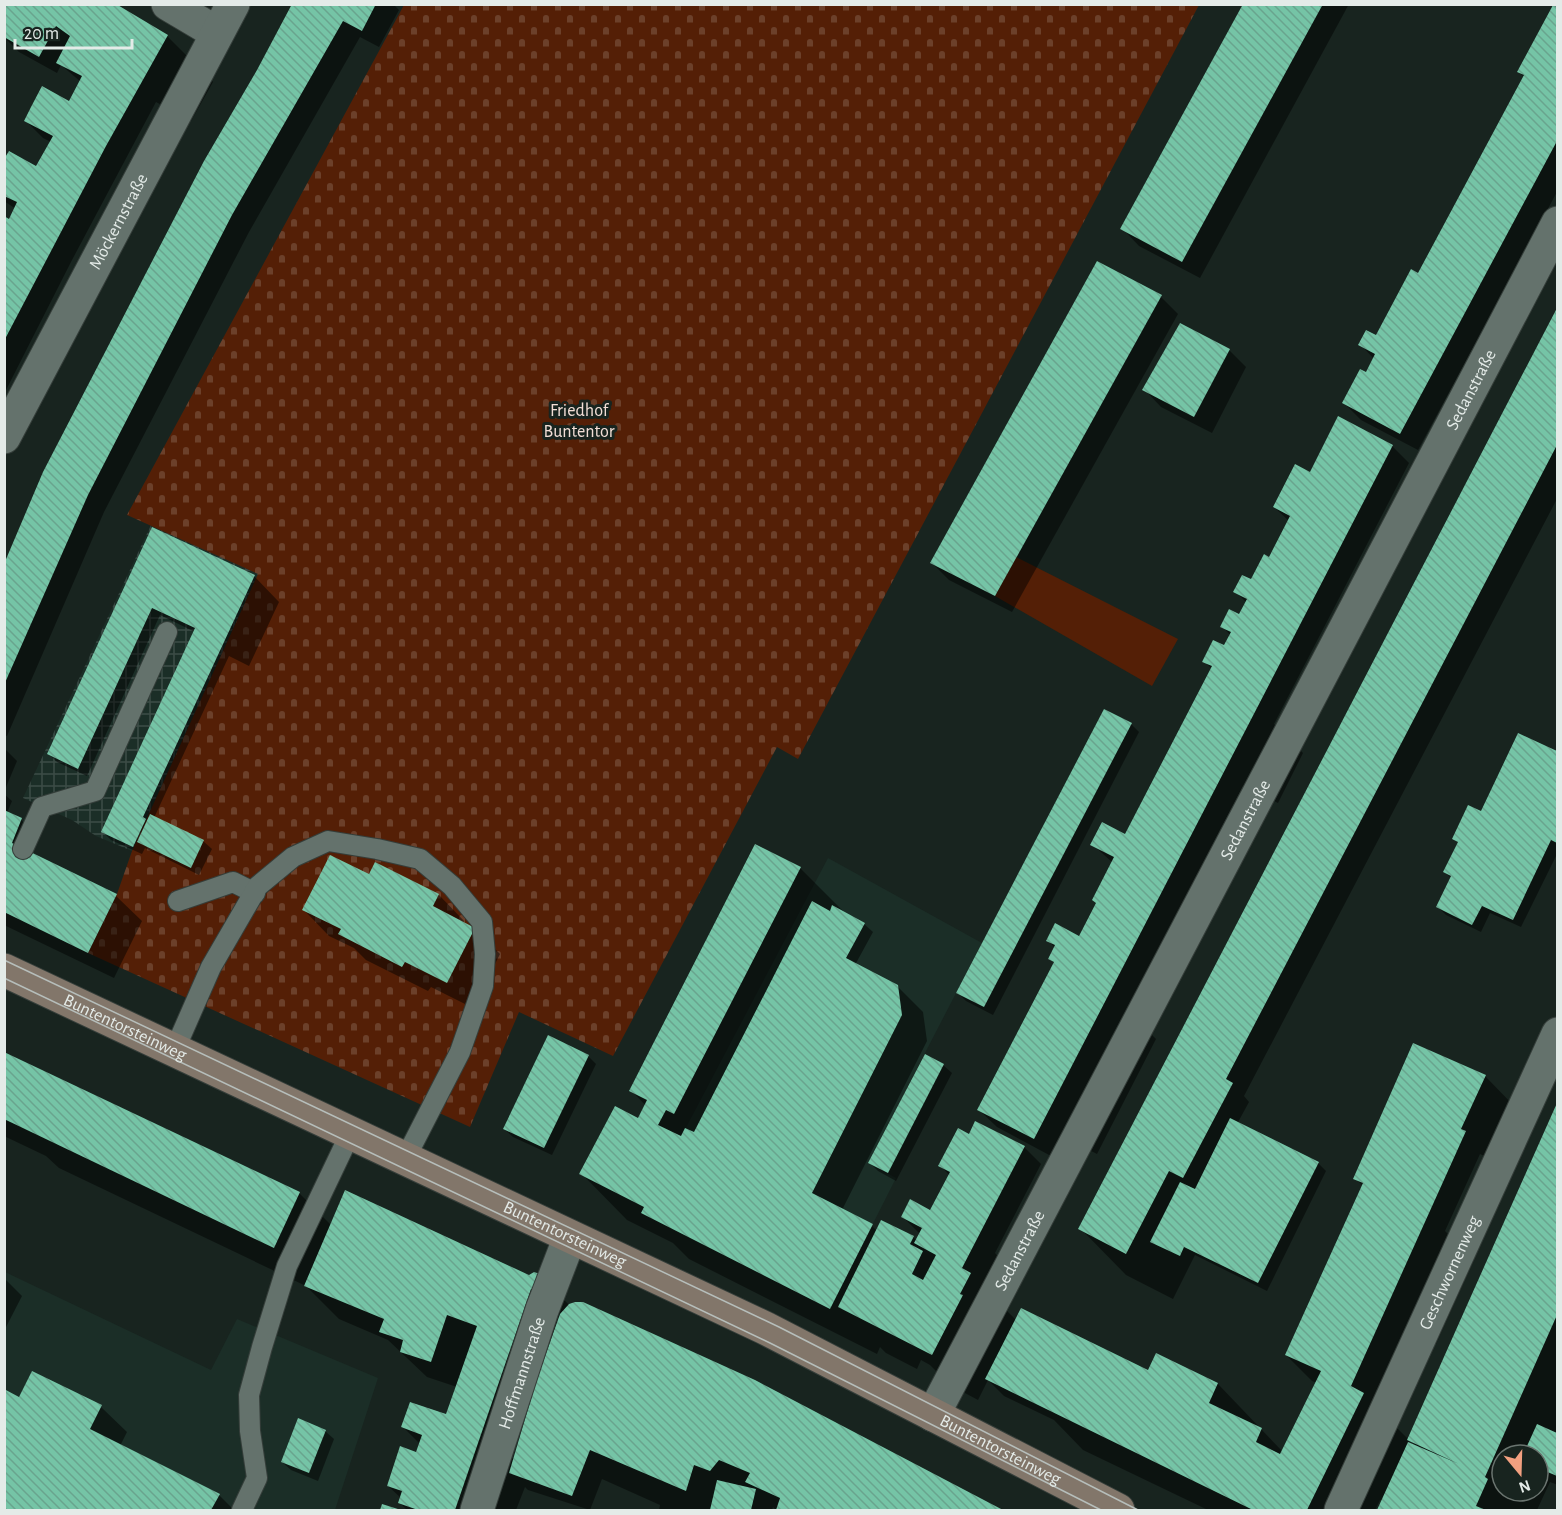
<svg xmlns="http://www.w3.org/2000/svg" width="1562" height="1515" font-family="'Alegreya Sans',sans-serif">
<defs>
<pattern id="industrial-grid" width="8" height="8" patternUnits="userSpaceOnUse" patternTransform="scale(1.5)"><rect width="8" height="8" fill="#1b2e27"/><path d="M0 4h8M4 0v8" fill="none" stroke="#3c4c46"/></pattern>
<pattern id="cemetery-stones" width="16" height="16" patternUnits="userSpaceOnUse" patternTransform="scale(1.5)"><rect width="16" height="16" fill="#541f06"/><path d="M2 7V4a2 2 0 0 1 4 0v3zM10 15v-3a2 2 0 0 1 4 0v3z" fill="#6c402a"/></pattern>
<pattern id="building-back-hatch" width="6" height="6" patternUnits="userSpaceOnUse" patternTransform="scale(1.5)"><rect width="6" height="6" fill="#75c4a6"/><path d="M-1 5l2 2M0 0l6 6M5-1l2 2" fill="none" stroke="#69a48e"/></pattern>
</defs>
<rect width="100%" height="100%" fill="#18241f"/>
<g fill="#1b2e27">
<polygon points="828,858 982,943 868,1163 896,1178 830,1309 641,1213"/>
<polygon points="5,1272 211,1370 237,1319 378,1378 335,1510 5,1510"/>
</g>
<polygon fill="url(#industrial-grid)" points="151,525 258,574 132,851 96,836 72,820 23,798"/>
<polygon fill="#541f06" points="1016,557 1178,639 1152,686 995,596"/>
<polygon fill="url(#cemetery-stones)" points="404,5 1199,5 798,759 777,747 613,1056 519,1012 470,1127 88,953 117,894 132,851 258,574 127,515"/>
<g fill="#0007" fill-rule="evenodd">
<polygon points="4,4 167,36 213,82 191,121 156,102 72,260 4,394 4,218 10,221 16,209 4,201 4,162 37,168 51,142 43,138 26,121 70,103 81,82 61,65 57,73 19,52 4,37"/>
<polygon points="294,4 393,4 399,10 379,47 360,37 249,232 104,512 7,736 4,735 4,567"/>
<polygon points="1244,4 1349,4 1200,278 1139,246 1122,228"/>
<polygon points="1554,7 1558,9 1558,190 1418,450 1361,420 1344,403 1366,374 1374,359 1360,344 1376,337 1418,275 1524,77 1519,72"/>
<polygon points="1098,263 1161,297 1178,314 1012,612 949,580 932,563"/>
<polygon points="1558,311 1558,497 1244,1096 1249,1102 1237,1124 1318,1163 1326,1171 1267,1291 1195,1255 1173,1299 1126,1275 1080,1228"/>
<polygon points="1229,350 1246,367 1212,433 1161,407 1144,389"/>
<polygon points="1392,446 1409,463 1274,724 1303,753 1278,803 1243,786 1127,1010 1156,1039 1097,1154 1062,1136 1051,1156 997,1127 979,1110 1055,964 1050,958 1055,948 1048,940 1079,938 1097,904 1113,863 1092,844 1126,836 1212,669 1204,661 1225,647 1231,636 1222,626 1240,616 1247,603 1235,591 1252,581 1269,559 1289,521 1274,507 1310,474"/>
<polygon points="152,529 254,576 279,602 249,666 229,656 154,818 203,841 212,849 199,875 145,848 142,854 111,840 103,832 195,632 160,615 87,776 57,762 49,754"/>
<polygon points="1131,724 1139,732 993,1015 966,1001 958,993"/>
<polygon points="1519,735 1558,753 1558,852 1521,927 1490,913 1481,932 1446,915 1438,907 1451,878 1445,872 1459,843 1454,838 1482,813"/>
<polygon points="4,748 17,761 4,792"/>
<polygon points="4,794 12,801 7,813 21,820 30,828 21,850 116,896 142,921 114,978 4,925"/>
<polygon points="376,864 439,895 464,921 463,923 475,929 500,954 473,1008 431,987 428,991 366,960 354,948 329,936 304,910 369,876"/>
<path d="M800,868L846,914L864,924L873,932L855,965L897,986L923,1012L927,1041L842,1210L872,1226L877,1231L913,1237L917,1241L920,1234L903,1217L931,1212L950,1176L940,1165L970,1136L1024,1147L1041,1164L995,1253L1003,1262L988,1292L1016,1320L1148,1372L1156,1355L1218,1384L1283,1452L1317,1383L1312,1381L1286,1355L1363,1186L1355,1178L1485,1076L1518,1110L1495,1161L1480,1154L1445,1231L1474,1260L1436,1344L1411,1333L1377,1408L1409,1440L1558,1108V1211L1538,1202V1205L1558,1214V1485L1550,1482L1537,1510H1379L1383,1501L1380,1500L1375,1510H1208L1083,1450L1054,1420L1004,1396L988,1380L978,1400L950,1385L930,1365L921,1360L917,1369L886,1353L880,1347L877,1354L689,1259L673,1243L627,1220L581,1173L638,1120L646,1106L631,1090ZM1410,1440L1417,1447L1408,1444ZM1502,1455H1538V1491H1502Z"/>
<path d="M4,1053L299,1193L332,1226L529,1276L540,1275L570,1306L754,1381L999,1510H776L773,1507L772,1510H659L660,1505L602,1479L590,1510L528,1490L525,1487L516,1510H407L400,1503L401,1498L388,1486L416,1454L420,1444L403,1427L453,1418L457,1387L427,1377L388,1340L339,1319L306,1286L59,1168L46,1156L4,1136ZM525,1372L540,1377L514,1460L500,1446Z"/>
<polygon points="588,1056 596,1064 552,1155 513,1137 504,1129"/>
<polygon points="943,1065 952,1073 896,1181 878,1171 870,1163"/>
<polygon points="4,1278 22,1296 4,1331"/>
<polygon points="4,1391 20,1399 101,1407 127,1432 120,1446 219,1495 234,1510 4,1510"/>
<polygon points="325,1431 334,1439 318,1481 291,1470 282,1462"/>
</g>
<g fill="url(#building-back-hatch)">
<polygon points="4,4 116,4 168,35 106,146 4,341 4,216 9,219 17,202 4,196 4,159 9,151 36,166 53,136 24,121 31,107 42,86 69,101 82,76 56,63 70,36 56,26 39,57 4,37"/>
<polygon points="292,4 376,4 362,31 343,21 232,215 88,495 4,685 4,564 43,472 204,161 257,70"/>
<polygon points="1243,4 1323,4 1182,262 1120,229"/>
<polygon points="1553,5 1557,7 1557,141 1400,434 1342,403 1360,369 1366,372 1375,354 1358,345 1366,330 1376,335 1411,269 1418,273 1524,75 1517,72"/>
<polygon points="1097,261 1162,295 995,596 930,563"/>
<polygon points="1557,308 1557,445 1226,1079 1233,1083 1183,1178 1169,1171 1126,1254 1078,1229"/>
<polygon points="1180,323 1230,349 1194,417 1142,390"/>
<polygon points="1338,416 1393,445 1034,1139 977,1110 1054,962 1048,959 1055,945 1046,941 1055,923 1079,936 1096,903 1092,900 1114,857 1090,845 1102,822 1125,834 1212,666 1202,662 1213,640 1224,645 1231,632 1220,627 1229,609 1239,614 1247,599 1233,592 1242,575 1251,579 1264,554 1269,557 1290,516 1273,507 1295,464 1310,472"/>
<polygon points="152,527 255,575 143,817 146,819 133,847 101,832 195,628 152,608 78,769 47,754"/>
<polygon points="1104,709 1132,723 984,1007 956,993"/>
<polygon points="1518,733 1557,751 1557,843 1551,840 1513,920 1482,906 1472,925 1436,907 1451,876 1443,872 1458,842 1452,839 1468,805 1481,811"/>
<polygon points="4,810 22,818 12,843 117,894 88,953 4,912"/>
<polygon points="150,814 204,840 191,868 137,842"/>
<polygon points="755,844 801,867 674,1114 666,1110 658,1125 681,1136 685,1128 694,1132 812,901 830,911 832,905 865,923 846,958 898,985 902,1015 812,1193 873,1224 830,1309 641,1213 644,1207 579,1174 615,1106 638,1118 647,1100 629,1091"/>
<polygon points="330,855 369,874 375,862 439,894 433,906 475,928 447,983 405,962 402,967 338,934 341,929 302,910"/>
<polygon points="548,1035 589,1055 544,1148 503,1129"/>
<polygon points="1413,1043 1486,1075 1461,1129 1466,1131 1351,1386 1364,1393 1307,1510 1253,1510 985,1379 1021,1308 1148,1370 1156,1353 1218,1383 1209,1403 1262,1428 1256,1442 1280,1454 1321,1371 1285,1355 1363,1183 1353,1179"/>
<polygon points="4,1052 300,1192 274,1248 4,1119"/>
<polygon points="925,1054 944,1064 888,1173 868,1163"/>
<polygon points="1557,1103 1557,1315 1485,1477 1488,1479 1476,1506 1486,1510 1377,1510 1408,1442 1459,1464 1407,1440"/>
<polygon points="1230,1118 1319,1162 1258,1283 1184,1247 1180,1256 1150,1242 1180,1182 1195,1189"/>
<polygon points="975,1121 1025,1146 962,1268 971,1273 960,1294 963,1295 932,1355 838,1307 881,1220 914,1236 910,1244 923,1251 912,1274 923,1280 936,1255 914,1243 922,1228 901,1217 910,1199 930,1210 950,1172 938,1166 958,1128 969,1134"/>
<polygon points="345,1190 529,1275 534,1272 540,1274 537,1289 531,1289 455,1510 418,1510 398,1503 402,1491 387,1486 400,1446 416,1452 422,1435 401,1427 410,1402 446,1414 477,1326 447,1315 431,1362 400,1352 403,1340 379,1332 384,1319 304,1286"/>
<polygon points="575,1302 583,1302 755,1380 1003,1510 776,1510 780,1498 745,1482 750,1473 719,1460 710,1471 694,1465 686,1491 590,1450 572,1496 509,1473 537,1379 560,1314 569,1304"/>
<polygon points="32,1371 102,1405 90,1429 220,1494 211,1510 4,1510 4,1389 19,1397"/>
<polygon points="298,1418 326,1430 309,1473 281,1462"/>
<polygon points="1537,1424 1557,1433 1557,1476 1538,1468 1538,1455 1523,1455"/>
<polygon points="717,1480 756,1489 751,1510 710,1510"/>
<polygon points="382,1504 401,1510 380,1510"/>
</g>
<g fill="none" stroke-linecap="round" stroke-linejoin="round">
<g stroke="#353e3a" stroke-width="22">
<g id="lane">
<polyline points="23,849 42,807 95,791 167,632"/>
<polyline points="178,901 233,882 255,893"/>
<polyline points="175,1049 211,967 258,886 293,857 328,841 377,849 420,859 452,886 482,922 485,954 483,986 460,1052 405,1159"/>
<polyline points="242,1510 257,1478 250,1431 249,1395 262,1347 287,1266 350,1134"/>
</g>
</g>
<g stroke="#353e3a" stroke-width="35">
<g id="street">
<polyline points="168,4 217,33"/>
<path id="s1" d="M4,437L233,4"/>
<path id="s2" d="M933,1415L1558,223"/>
<path id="s3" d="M477,1510L542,1310L570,1237"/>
<path id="s4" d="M1341,1510L1558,1034"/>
</g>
</g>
<g stroke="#353e3a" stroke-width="35">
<g id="secondary">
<path id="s5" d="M4,970L765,1328L1118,1510"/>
</g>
</g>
<use href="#lane" stroke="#64726c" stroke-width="20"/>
<use href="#street" stroke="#64726c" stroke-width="33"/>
<use href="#secondary" stroke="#82766a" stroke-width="33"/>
<g stroke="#b6bebb" stroke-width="1.5">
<polyline points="4,960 779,1327 1138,1510"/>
<polyline points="4,978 770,1343 1101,1510"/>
</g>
</g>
<g text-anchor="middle" stroke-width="6" stroke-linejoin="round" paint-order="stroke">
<g font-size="18" fill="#e4ebe8" stroke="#18241f">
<text dy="6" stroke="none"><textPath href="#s1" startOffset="244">Möckernstraße</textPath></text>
<text dy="6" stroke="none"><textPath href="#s2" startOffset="1158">Sedanstraße</textPath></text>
<text dy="6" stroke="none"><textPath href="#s2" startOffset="672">Sedanstraße</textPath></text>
<text dy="6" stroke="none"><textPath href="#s5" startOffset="134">Buntentorsteinweg</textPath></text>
<text dy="6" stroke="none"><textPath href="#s5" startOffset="620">Buntentorsteinweg</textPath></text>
<text dy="6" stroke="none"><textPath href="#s2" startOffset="186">Sedanstraße</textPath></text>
<text dy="6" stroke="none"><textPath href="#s4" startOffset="261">Geschwornenweg</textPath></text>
<text dy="6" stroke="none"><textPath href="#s3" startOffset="144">Hoffmannstraße</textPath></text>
<text dy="6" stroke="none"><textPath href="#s5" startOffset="1106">Buntentorsteinweg</textPath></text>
</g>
<g font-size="18" fill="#f2ded6" stroke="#18241f">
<text x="579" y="416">Friedhof<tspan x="579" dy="21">Buntentor</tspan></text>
</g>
</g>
<rect width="1562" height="1515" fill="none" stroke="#e4ebe8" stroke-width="12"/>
<g transform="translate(1520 1473) rotate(161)"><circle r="28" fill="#18241f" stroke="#6a746f" stroke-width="1.5"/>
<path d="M0-4.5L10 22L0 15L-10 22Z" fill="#f2a080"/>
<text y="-9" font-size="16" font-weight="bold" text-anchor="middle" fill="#e4ebe8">N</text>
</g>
<path d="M15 39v9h117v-9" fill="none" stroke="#e4ebe8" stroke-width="3"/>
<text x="24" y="39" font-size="18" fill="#e4ebe8" stroke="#18241f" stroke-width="4.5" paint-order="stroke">20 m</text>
</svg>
